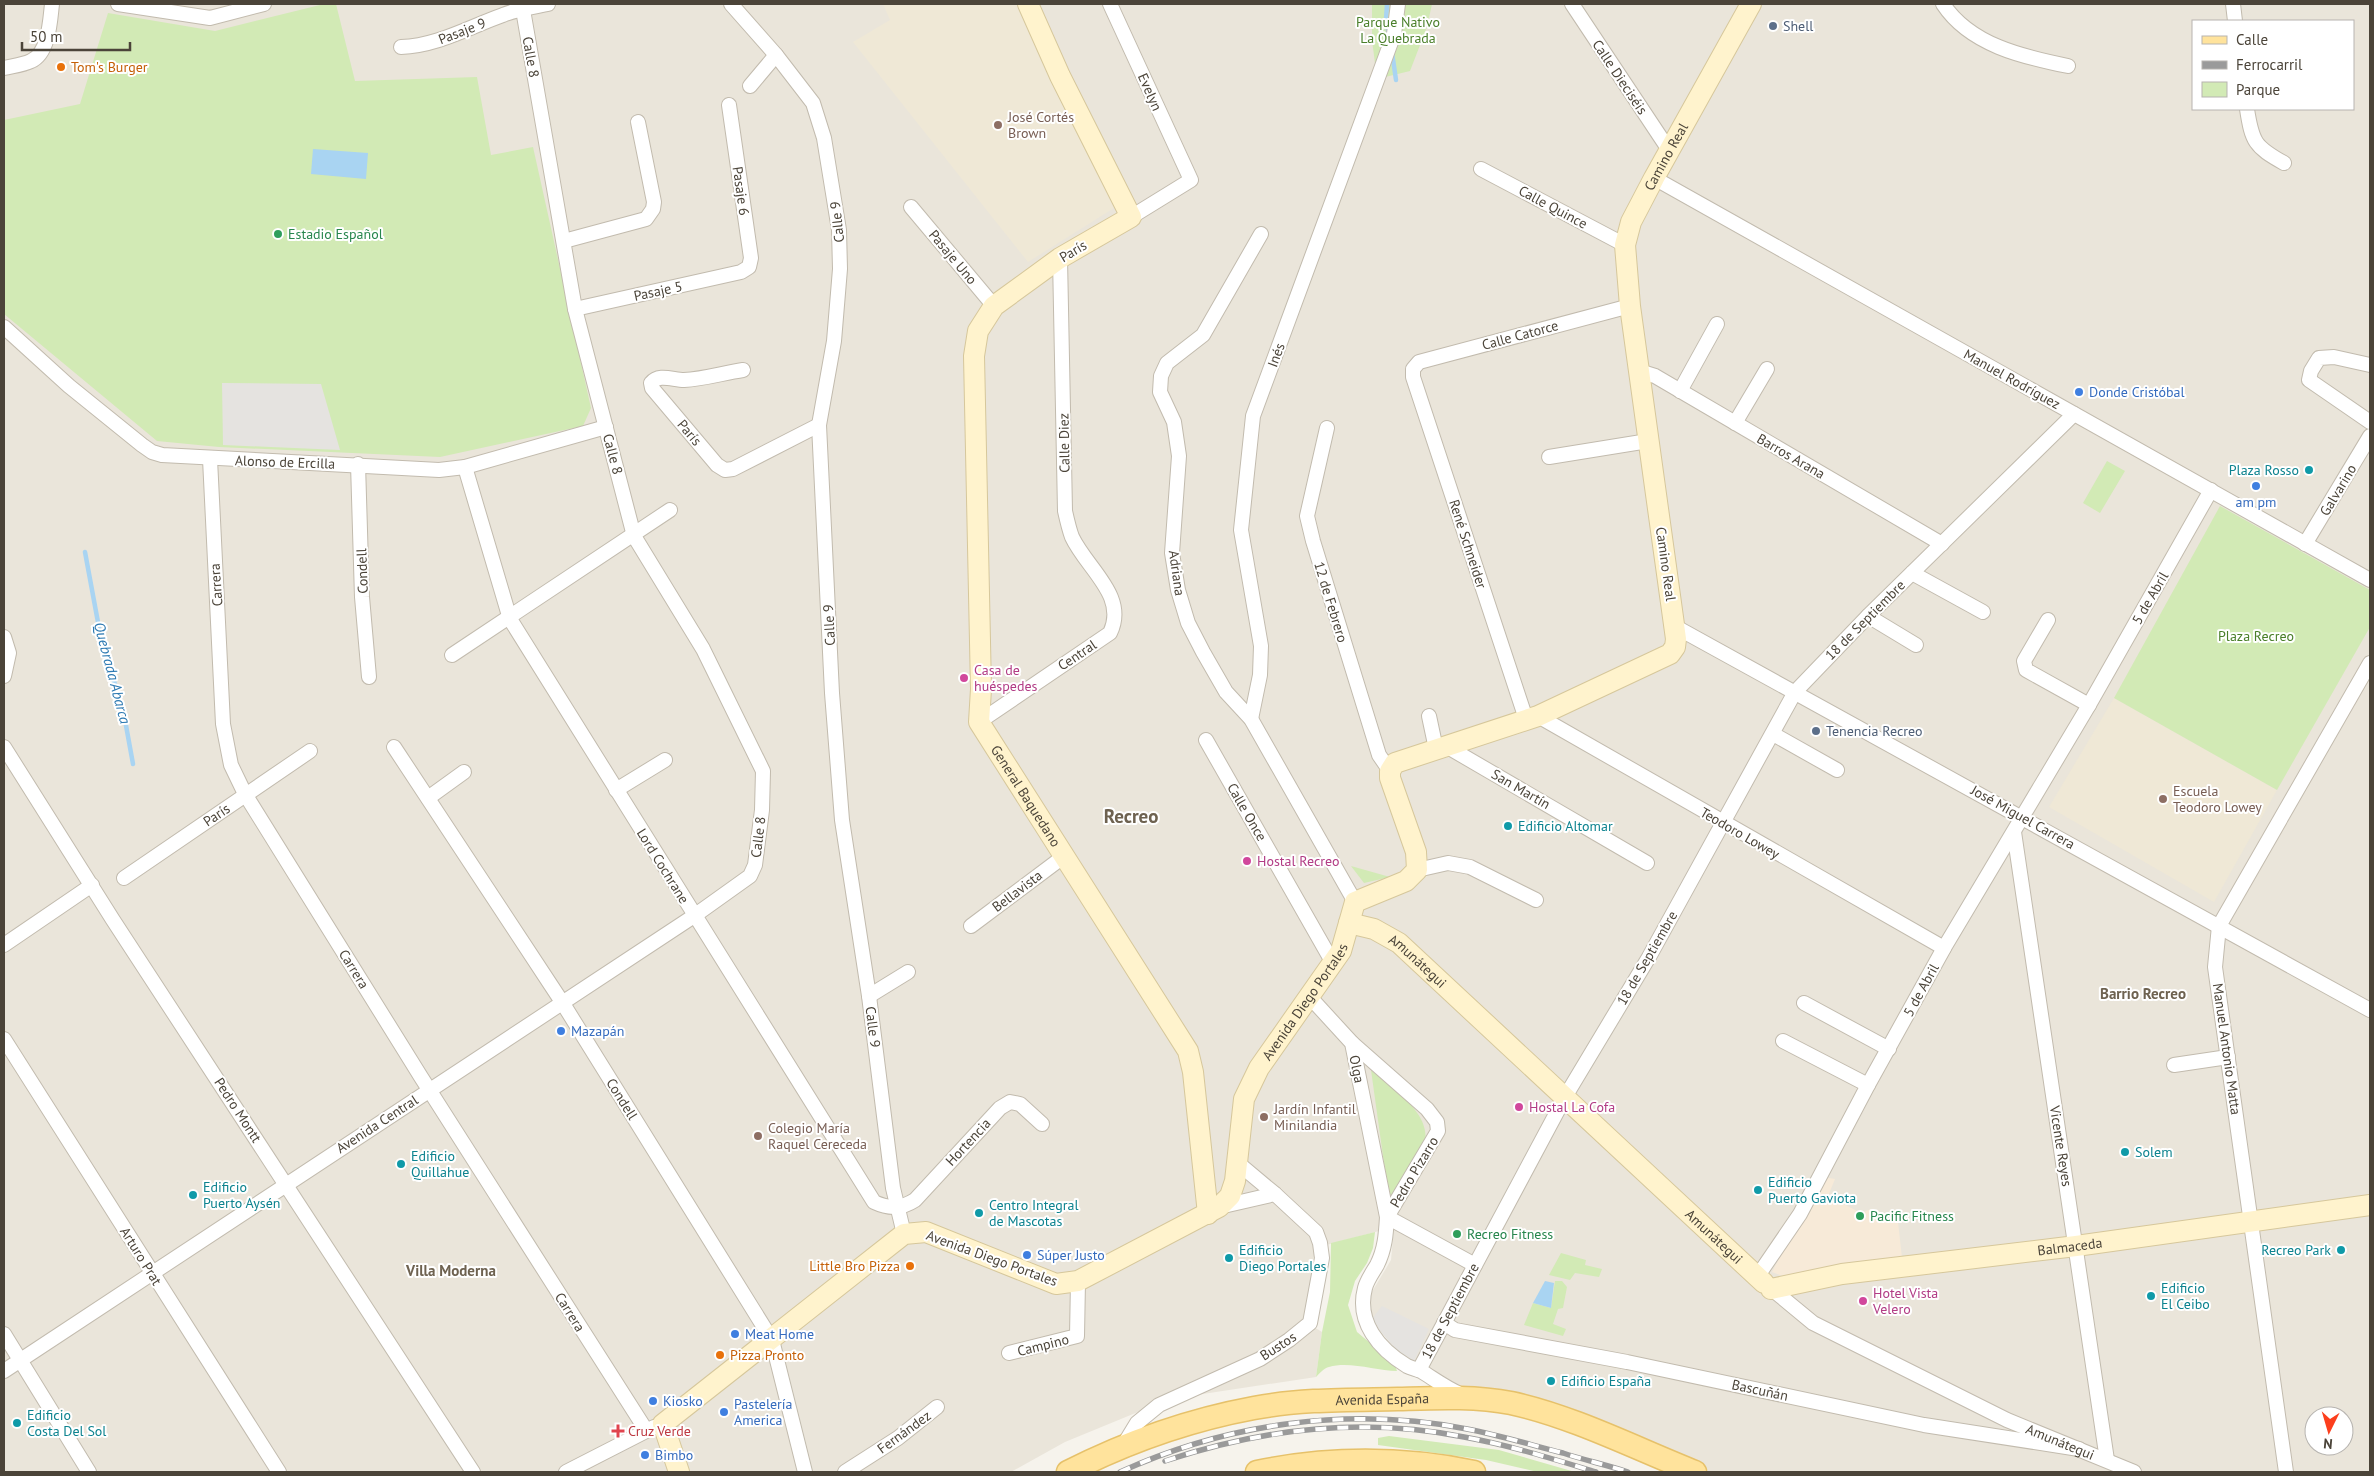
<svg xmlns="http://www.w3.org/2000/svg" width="2374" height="1476" font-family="'PT Sans',sans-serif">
<rect width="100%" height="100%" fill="#f6f3ec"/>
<path fill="#eae5da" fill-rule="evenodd" d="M4,4H2370V1472H1710L1622,1431L1454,1388L1413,1363L1394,1347L1371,1320L1367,1300L1391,1260L1394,1227L1315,1248L1306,1322L1322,1332L1316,1377L1183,1397L1155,1405L1065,1442L1011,1472H4ZM2193,21H2353V109H2193ZM2314,1416H2344V1446H2314Z"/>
<polygon fill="#f7ead8" points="1823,1177 1835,1179 1828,1196 1861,1213 1871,1209 1898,1222 1903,1267 1793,1280 1772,1272"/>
<g fill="#efe8d6">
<polygon points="883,4 1020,4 1114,208 1028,262 853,42 890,20"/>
<polygon points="2114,698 2277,790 2214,902 2049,807"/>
</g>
<g fill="#d2eab5">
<polygon points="324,4 336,4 355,81 477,77 491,155 533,147 591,408 583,426 440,457 219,447 157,441 4,314 4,120 80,104 108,13 215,31"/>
<polygon points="1372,4 1432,4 1427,27 1410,71 1377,79 1372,40"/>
<polygon points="2107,461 2125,471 2100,513 2083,503"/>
<polygon points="2220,506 2370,590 2370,627 2277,790 2114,698"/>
<polygon points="1351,866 1390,877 1364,883"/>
<path d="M1371,1070C1392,1090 1435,1113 1424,1148C1418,1165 1403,1182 1393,1197L1388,1192Z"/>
<path d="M1375,1232L1373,1248L1367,1263L1355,1281L1348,1305L1357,1332L1394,1363L1397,1371C1376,1371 1350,1361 1329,1367C1324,1368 1319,1374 1316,1377L1322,1332L1330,1292L1331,1243Z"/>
<polygon points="1561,1253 1586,1260 1585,1265 1602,1269 1599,1277 1575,1273 1570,1280 1549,1275"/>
<polygon points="1555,1281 1562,1281 1567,1287 1563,1308 1558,1309 1553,1324 1566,1329 1563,1336 1524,1325 1533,1303 1551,1308"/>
<polygon points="1389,1436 1499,1450 1575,1472 1538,1472 1486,1460 1378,1445 1378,1438"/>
</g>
<g fill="#e5e3e0">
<polygon points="222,383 321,384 340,450 223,445"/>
<polygon points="1382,1306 1429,1329 1413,1363 1394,1347 1371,1320"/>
</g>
<g fill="#a9d4f2">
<polygon points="313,149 368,153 366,179 311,174"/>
<polygon points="1545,1281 1554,1283 1551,1308 1533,1303"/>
</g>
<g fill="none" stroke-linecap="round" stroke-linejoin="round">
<g stroke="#a9d4f2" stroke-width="4.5">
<polyline points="1387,4 1386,20 1389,35"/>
<polyline points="1392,52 1396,80"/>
<polyline points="85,552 102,644 123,709 133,764"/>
</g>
<g stroke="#c2bbae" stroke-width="16">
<g id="street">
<polyline points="118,4 210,18 264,4"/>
<polyline points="731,4 776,55 813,103 824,138 839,230 840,269 834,341 819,425 832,693 842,820 869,996 893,1188 904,1234"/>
<polyline points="1110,4 1191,180 1131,217"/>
<polyline points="1572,4 1669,150"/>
<path d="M1943,4C1970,45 2023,57 2068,66"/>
<polyline points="2233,4 2235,21"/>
<path d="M401,47C437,46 469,27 503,15C517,9 533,7 548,4"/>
<path d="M4,68C12,66 23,65 31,61C49,53 50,21 52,4"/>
<polyline points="750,86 776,55"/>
<path d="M2247,109C2252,142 2255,147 2284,163"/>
<polyline points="1481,169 1625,245"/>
<polyline points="1654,178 2370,580"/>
<polyline points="911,207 994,306"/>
<polyline points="1261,234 1203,335 1167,363 1161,376 1160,392 1174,422 1179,456 1172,553 1178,590 1188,623 1203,652 1226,692 1251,719 1355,902"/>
<polyline points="564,241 646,219 653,209 654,202 638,122"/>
<polyline points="575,309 741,272 749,267 751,258 729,105"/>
<polyline points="4,327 69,386 142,445 152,452 162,455 439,470 465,467 606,427"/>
<polyline points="2370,365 2334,357 2319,358 2311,371 2309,380 2370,422"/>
<path id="s1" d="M743,370C723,373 704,379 684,380C673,380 659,373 651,383L652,388L717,465L725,470L733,469L819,425"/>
<polyline points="1639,371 1655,376 1942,544"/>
<polyline points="1680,391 1717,324"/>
<polyline points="1735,423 1767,369"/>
<polyline points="1327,428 1307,516 1313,541 1379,755 1390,771"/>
<polyline points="1549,457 1648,441"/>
<polyline points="210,459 223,724 231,765 245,794 421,1077 646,1430"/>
<polyline points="358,464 362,597 369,677"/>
<path d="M465,467L510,619L874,1202C889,1209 901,1209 915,1200L1000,1108L1010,1102L1020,1104L1042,1124"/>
<polyline points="2305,544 2370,436"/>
<polyline points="1912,573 1983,612"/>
<polyline points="1868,616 1916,645"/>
<polyline points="2048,620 2024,661 2026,670 2089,705"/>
<polyline points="1674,626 2370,1010"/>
<polyline points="4,637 9,653 4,676"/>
<polyline points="452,655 670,510"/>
<polyline points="1429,716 1436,749"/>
<polyline points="1538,716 1944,948"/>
<polyline points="1251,719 1260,675 1261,646 1241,530 1253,416 1394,34 1398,4"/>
<polyline points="1526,719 1413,377 1413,369 1419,362 1630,306"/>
<path d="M979,722L1110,633C1128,596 1087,569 1072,537C1069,529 1067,520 1065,511L1060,258"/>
<polyline points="1773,734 1837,770"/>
<polyline points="1206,740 1333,963"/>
<polyline points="1446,746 1647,863"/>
<polyline points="4,747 113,920 473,1472"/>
<polyline points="394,747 562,1002 772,1340 805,1472"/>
<polyline points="616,790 665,760"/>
<polyline points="428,798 464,772"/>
<polyline points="2014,832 2107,1460"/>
<polyline points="1417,870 1448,863 1470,867 1536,900"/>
<path id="s2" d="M124,878L310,751"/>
<polyline points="971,926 1063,857"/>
<polyline points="4,945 92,885"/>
<path d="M1308,995L1352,1043L1387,1217C1386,1234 1385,1249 1377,1265C1373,1272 1367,1280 1365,1288C1356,1322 1379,1349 1407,1366C1411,1368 1416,1369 1421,1371C1434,1379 1446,1388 1460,1394"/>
<polyline points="869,996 908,972"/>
<polyline points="1804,1003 1889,1049"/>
<polyline points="4,1039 279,1472"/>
<polyline points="1783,1041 1868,1085"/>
<polyline points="1352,1043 1427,1109 1437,1122 1438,1131 1387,1217 1475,1265"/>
<polyline points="2174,1065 2228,1057"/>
<polyline points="1239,1164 1275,1194"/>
<polyline points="1757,1277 1800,1214 1868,1085 1944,948 2089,705 2211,490"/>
<path id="s3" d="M1767,1285L1813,1323L2007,1420L2134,1472"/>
<polyline points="1444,1323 1455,1330 1627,1362 1924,1425 2079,1449"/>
<polyline points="4,1334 89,1472"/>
<polyline points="1009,1353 1077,1336 1078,1281"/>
<polyline points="1419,1370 1565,1097 1649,957 1795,692 1868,616 2074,414"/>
<polyline points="4,1371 694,916 750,876 755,865 762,810 763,771 703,649 634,536 575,309 522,4"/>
<polyline points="1123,1446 1137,1423 1159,1405 1260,1359 1289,1340 1310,1323 1322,1258 1320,1243 1316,1232 1275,1194 1219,1207"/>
<polyline points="566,1472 654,1427"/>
<polyline points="845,1472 898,1438 937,1407"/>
<polyline points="2286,1472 2215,967 2219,926 2370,663"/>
</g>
</g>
<g stroke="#d6c79b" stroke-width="22">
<g id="secondary">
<path id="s4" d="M1028,4L1060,76L1131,217L1060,258L994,306L978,331L974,356L981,689L979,722L1188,1051L1193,1072L1208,1214"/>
<path id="s5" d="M1349,923L1374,929L1399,943L1764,1283"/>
<path id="s6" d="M1771,1289L1842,1274L2076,1246L2370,1205"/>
<path id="s7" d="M679,1472L663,1424L904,1234L926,1232L1056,1284L1078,1281L1219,1207L1230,1196L1235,1181L1244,1099L1259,1068L1341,951L1355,902L1406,881L1417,870L1416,852L1390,778V771L1395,763L1538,716L1670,654L1675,647L1676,639L1630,306L1625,245L1631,222L1654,178L1751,4"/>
</g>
</g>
<g stroke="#e6c16a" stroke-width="25">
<g id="primary">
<path id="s8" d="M1068,1472C1127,1442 1189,1420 1254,1408C1301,1399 1350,1400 1398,1399C1435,1398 1474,1396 1511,1403C1572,1416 1637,1449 1695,1472"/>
<path d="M1257,1472C1330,1457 1401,1457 1474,1472"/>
</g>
</g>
<use href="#street" stroke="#fff" stroke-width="14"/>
<use href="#secondary" stroke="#fff3cd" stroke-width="20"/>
<use href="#primary" stroke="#ffe39c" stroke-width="22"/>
<g stroke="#9a9a9a" stroke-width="5.5">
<g id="rail">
<path d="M1165,1461C1261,1429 1364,1417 1464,1437C1509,1445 1553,1459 1596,1472"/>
<path d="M1120,1472C1228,1423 1350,1406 1467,1429C1499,1435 1531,1445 1563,1453C1584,1460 1607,1465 1628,1472"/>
</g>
</g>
<use href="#rail" stroke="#fff" stroke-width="4" stroke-dasharray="11" stroke-linecap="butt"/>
</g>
<g fill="#5c6f8a" stroke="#fff" stroke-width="2">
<circle cx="1773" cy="26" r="5"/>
<circle cx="1816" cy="731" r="5"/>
</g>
<g fill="#e8710a" stroke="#fff" stroke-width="2">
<circle cx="61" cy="67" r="5"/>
<circle cx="910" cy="1266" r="5"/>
<circle cx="720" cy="1355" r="5"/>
</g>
<g fill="#8d6e63" stroke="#fff" stroke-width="2">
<circle cx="998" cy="125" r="5"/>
<circle cx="2163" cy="799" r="5"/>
<circle cx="1264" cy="1117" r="5"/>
<circle cx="758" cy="1136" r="5"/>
</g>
<g fill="#2e9e5b" stroke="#fff" stroke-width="2">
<circle cx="278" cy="234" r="5"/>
<circle cx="1860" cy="1216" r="5"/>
<circle cx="1457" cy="1234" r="5"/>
</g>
<g fill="#3f7fe0" stroke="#fff" stroke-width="2">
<circle cx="2079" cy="392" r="5"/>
<circle cx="2256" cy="486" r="5"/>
<circle cx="561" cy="1031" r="5"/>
<circle cx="1027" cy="1255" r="5"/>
<circle cx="735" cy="1334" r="5"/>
<circle cx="653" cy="1401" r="5"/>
<circle cx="724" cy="1412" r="5"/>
<circle cx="645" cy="1455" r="5"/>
</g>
<g fill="#0f9aa8" stroke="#fff" stroke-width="2">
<circle cx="2309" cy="470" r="5"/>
<circle cx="1508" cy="826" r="5"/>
<circle cx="2125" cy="1152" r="5"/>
<circle cx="401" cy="1164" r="5"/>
<circle cx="1758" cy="1190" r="5"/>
<circle cx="193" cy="1195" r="5"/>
<circle cx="979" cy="1213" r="5"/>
<circle cx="2341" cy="1250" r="5"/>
<circle cx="1229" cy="1258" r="5"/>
<circle cx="2151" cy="1296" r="5"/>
<circle cx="1551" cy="1381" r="5"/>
<circle cx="17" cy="1423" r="5"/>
</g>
<g fill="#d1479c" stroke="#fff" stroke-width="2">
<circle cx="964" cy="678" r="5"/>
<circle cx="1247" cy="861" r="5"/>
<circle cx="1519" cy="1107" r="5"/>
<circle cx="1863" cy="1301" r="5"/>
</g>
<path fill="#e0444e" stroke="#fff" stroke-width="2" d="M615.5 1423.5h5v5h5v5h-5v5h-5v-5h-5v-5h5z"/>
<g text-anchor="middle" stroke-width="4" stroke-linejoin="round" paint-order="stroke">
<g font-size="14" fill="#4a7f2a" stroke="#fff">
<text x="1398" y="27">Parque Nativo<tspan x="1398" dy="16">La Quebrada</tspan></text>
<text x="2256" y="641">Plaza Recreo</text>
</g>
<g font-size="14" fill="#4e5e75" stroke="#fff" text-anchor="start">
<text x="1783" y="31">Shell</text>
<text x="1826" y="736">Tenencia Recreo</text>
</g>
<g font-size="14" fill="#4b4439" stroke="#fff">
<text transform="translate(462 31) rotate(-21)" y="5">Pasaje 9</text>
<text transform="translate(531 57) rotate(80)" y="5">Calle 8</text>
<text transform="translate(1620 77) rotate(56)" y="5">Calle Dieciséis</text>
<text transform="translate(1150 92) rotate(66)" y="5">Evelyn</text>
<text dy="5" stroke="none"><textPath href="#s7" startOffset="2035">Camino Real</textPath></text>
<text transform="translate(741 191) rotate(82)" y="5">Pasaje 6</text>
<text transform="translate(1553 207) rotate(28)" y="5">Calle Quince</text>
<text transform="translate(837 222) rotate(-96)" y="5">Calle 9</text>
<text transform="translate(1073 251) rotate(-31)" y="5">París</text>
<text transform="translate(953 257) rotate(50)" y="5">Pasaje Uno</text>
<text transform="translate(658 291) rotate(-12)" y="5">Pasaje 5</text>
<text transform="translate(1520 335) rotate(-15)" y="5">Calle Catorce</text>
<text transform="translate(1276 355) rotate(-70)" y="5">Inés</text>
<text transform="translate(2012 379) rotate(29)" y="5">Manuel Rodríguez</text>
<text dy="5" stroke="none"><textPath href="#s1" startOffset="158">París</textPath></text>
<text transform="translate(1064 443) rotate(-91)" y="5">Calle Diez</text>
<text transform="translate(613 454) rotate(75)" y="5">Calle 8</text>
<text transform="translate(1791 456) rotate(30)" y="5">Barros Arana</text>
<text transform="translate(285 462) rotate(2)" y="5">Alonso de Ercilla</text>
<text transform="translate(2338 490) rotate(-59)" y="5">Galvarino</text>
<text transform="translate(1468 544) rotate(72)" y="5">René Schneider</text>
<text transform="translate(1666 564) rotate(82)" y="5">Camino Real</text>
<text transform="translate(362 571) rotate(-92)" y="5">Condell</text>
<text transform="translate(1177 573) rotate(82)" y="5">Adriana</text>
<text transform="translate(216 585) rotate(-94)" y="5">Carrera</text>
<text transform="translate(2150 598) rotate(-60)" y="5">5 de Abril</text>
<text transform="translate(1331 602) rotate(73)" y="5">12 de Febrero</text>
<text transform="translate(1865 620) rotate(-45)" y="5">18 de Septiembre</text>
<text transform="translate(829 625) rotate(-93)" y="5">Calle 9</text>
<text transform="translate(1077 655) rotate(-34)" y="5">Central</text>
<text transform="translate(1521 789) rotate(30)" y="5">San Martín</text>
<text dy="5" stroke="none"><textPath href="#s4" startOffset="909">General Baquedano</textPath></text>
<text transform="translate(1247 812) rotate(60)" y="5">Calle Once</text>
<text dy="5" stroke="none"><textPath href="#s2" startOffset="112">París</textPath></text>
<text transform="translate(2023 817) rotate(29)" y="5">José Miguel Carrera</text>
<text transform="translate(1740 833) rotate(30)" y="5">Teodoro Lowey</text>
<text transform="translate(758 837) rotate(-83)" y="5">Calle 8</text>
<text transform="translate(663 866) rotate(58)" y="5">Lord Cochrane</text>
<text transform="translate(1017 891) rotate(-37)" y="5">Bellavista</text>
<text transform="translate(1647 958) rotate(-60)" y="5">18 de Septiembre</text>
<text dy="5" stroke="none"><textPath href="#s5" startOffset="80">Amunátegui</textPath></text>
<text transform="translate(354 969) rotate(58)" y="5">Carrera</text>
<text transform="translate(1921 990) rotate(-61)" y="5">5 de Abril</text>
<text dy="5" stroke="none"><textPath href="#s7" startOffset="930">Avenida Diego Portales</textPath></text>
<text transform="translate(873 1027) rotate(83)" y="5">Calle 9</text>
<text transform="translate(2227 1049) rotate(82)" y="5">Manuel Antonio Matta</text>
<text transform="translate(1357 1069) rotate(78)" y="5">Olga</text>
<text transform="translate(622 1099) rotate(58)" y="5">Condell</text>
<text transform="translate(238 1110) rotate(57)" y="5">Pedro Montt</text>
<text transform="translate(377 1124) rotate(-33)" y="5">Avenida Central</text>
<text transform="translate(968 1142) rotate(-47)" y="5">Hortencia</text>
<text transform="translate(2061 1146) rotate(81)" y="5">Vicente Reyes</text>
<text transform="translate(1414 1172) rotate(-59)" y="5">Pedro Pizarro</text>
<text dy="5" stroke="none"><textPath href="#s5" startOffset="485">Amunátegui</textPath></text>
<text dy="5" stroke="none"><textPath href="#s6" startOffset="302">Balmaceda</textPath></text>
<text transform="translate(141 1256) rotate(58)" y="5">Arturo Prat</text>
<text transform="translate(992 1258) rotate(20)" y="5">Avenida Diego Portales</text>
<text transform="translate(1450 1311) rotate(-62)" y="5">18 de Septiembre</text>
<text transform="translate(570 1312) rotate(58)" y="5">Carrera</text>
<text transform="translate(1043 1345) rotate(-14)" y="5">Campino</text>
<text transform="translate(1278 1346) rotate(-33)" y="5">Bustos</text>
<text transform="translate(1760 1390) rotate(12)" y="5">Bascuñán</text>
<text dy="5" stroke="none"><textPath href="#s8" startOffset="326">Avenida España</textPath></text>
<text transform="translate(904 1432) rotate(-36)" y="5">Fernández</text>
<text dy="5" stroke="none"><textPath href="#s3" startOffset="334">Amunátegui</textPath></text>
</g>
<g font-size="14" fill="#c56008" stroke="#fff" text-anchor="start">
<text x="71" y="72">Tom's Burger</text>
<text x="900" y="1271" text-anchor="end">Little Bro Pizza</text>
<text x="730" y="1360">Pizza Pronto</text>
</g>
<g font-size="14" fill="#785e54" stroke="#fff" text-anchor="start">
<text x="1008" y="122">José Cortés<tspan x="1008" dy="16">Brown</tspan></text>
<text x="2173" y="796">Escuela<tspan x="2173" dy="16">Teodoro Lowey</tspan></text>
<text x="1274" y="1114">Jardín Infantil<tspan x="1274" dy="16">Minilandia</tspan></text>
<text x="768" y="1133">Colegio María<tspan x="768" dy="16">Raquel Cereceda</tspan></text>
</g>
<g font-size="14" fill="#27864d" stroke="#fff" text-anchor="start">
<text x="288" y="239">Estadio Español</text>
<text x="1870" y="1221">Pacific Fitness</text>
<text x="1467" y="1239">Recreo Fitness</text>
</g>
<g font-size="14" fill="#366cbe" stroke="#fff" text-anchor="start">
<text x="2089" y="397">Donde Cristóbal</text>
<text x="2256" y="507" text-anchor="middle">am pm</text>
<text x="571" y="1036">Mazapán</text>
<text x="1037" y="1260">Súper Justo</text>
<text x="745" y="1339">Meat Home</text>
<text x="663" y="1406">Kiosko</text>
<text x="734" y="1409">Pastelería<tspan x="734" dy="16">America</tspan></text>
<text x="655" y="1460">Bimbo</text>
</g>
<g font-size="14" fill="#0d838f" stroke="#fff" text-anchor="start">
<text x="2299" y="475" text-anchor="end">Plaza Rosso</text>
<text x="1518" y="831">Edificio Altomar</text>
<text x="2135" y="1157">Solem</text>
<text x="411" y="1161">Edificio<tspan x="411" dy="16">Quillahue</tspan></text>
<text x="1768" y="1187">Edificio<tspan x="1768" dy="16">Puerto Gaviota</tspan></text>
<text x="203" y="1192">Edificio<tspan x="203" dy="16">Puerto Aysén</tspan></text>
<text x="989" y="1210">Centro Integral<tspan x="989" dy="16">de Mascotas</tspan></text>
<text x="1239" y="1255">Edificio<tspan x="1239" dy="16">Diego Portales</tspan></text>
<text x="2331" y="1255" text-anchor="end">Recreo Park</text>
<text x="2161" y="1293">Edificio<tspan x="2161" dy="16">El Ceibo</tspan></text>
<text x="1561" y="1386">Edificio España</text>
<text x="27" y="1420">Edificio<tspan x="27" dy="16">Costa Del Sol</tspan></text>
</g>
<g font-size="14" fill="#b23c85" stroke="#fff" text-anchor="start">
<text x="974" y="675">Casa de<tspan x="974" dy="16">huéspedes</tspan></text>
<text x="1257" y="866">Hostal Recreo</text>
<text x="1529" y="1112">Hostal La Cofa</text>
<text x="1873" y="1298">Hotel Vista<tspan x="1873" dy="16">Velero</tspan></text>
</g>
<g font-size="14" fill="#be3a42" stroke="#fff" text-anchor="start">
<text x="628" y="1436">Cruz Verde</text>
</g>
<g font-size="15" font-style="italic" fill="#2e7ab2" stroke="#fff">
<text transform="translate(112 673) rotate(75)" y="5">Quebrada Abarca</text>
</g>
<g font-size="15" font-weight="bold" fill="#6e6250" stroke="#fff">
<text x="2143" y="999">Barrio Recreo</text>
<text x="451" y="1276">Villa Moderna</text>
</g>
<g font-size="19" font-weight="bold" fill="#6e6250" stroke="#fff">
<text x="1131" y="823">Recreo</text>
</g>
</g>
<rect width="2374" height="1476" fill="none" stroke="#4b4439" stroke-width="10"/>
<rect x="2192" y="20" width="162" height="90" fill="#ffffff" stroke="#b7b4b0"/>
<rect x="2202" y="36" width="25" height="8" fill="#ffe39c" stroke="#b7b4b0"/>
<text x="2236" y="45" font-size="15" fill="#4b4439">Calle</text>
<rect x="2202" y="61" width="25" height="8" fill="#9a9a9a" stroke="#b7b4b0"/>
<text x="2236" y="70" font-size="15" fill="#4b4439">Ferrocarril</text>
<rect x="2202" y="82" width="25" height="15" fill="#d2eab5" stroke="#b7b4b0"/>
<text x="2236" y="95" font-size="15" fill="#4b4439">Parque</text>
<g transform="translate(2329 1431) rotate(185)"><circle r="24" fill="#ffffff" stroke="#b7b4b0"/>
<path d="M0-4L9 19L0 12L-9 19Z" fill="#fc3f1d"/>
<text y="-8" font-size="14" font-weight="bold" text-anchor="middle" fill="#4b4439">N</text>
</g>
<path d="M22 42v8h108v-8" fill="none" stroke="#4b4439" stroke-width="2.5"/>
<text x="30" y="42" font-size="15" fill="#4b4439" stroke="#ffffff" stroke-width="4" paint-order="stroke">50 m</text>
</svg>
